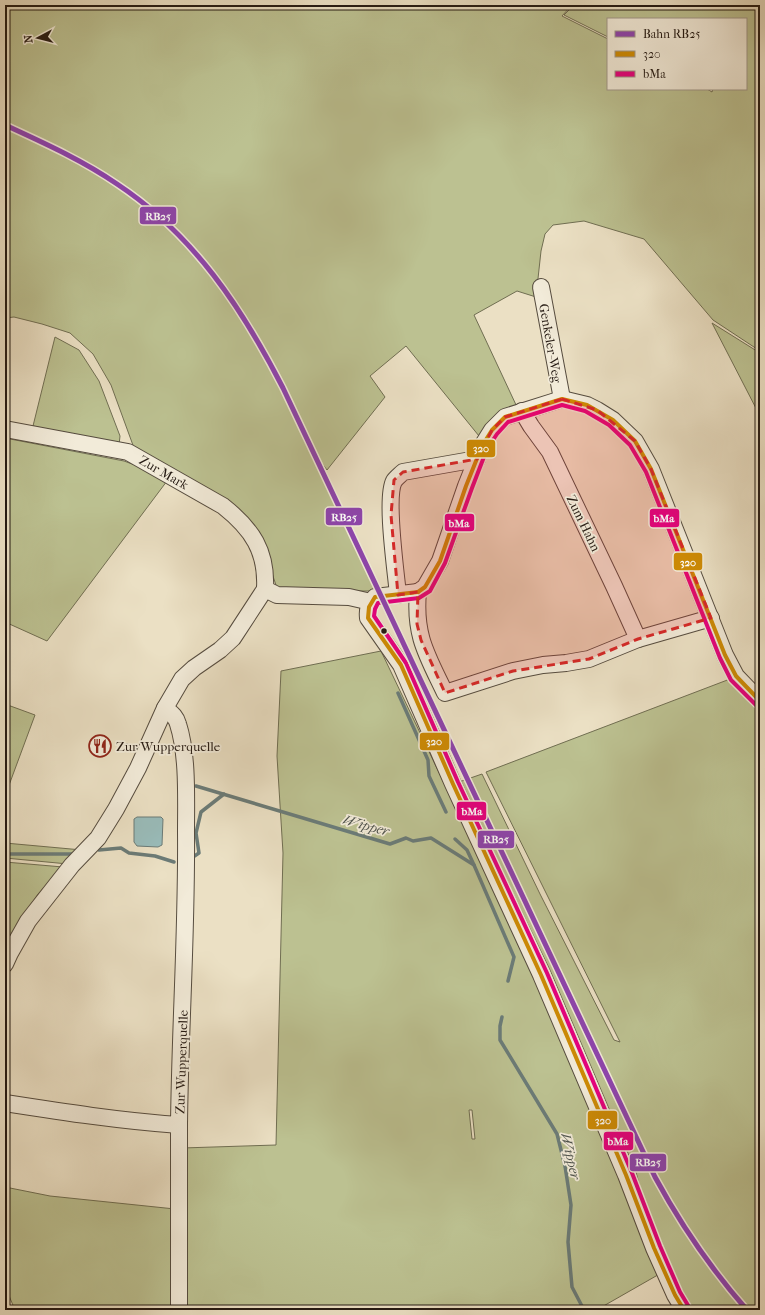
<svg xmlns="http://www.w3.org/2000/svg" width="765" height="1315" font-family="'IM FELL French Canon',serif">
<rect width="100%" height="100%" fill="#ebe0c4"/>
<filter id="stains"><feTurbulence type="fractalNoise" baseFrequency=".005" numOctaves="4"/><feColorMatrix values="0 0 0 0 .2 0 0 0 0 .09 0 0 0 0 .02 0 0 0 .5 -.17"/></filter>
<radialGradient id="worn" r=".72"><stop offset=".6" stop-color="#630" stop-opacity="0"/><stop offset="1" stop-color="#630" stop-opacity=".3"/></radialGradient>
<g fill="#bcc191" stroke="#706e52" fill-rule="evenodd">
<polygon points="5,5 572,5 562,16 608,39 608,89 707,89 712,92 713,89 746,89 746,19 608,19 608,37 564,15 574,5 760,5 760,351 713,320 644,239 584,221 553,225 545,234 541,251 536,297 517,291 474,315 517,407 479,436 406,346 370,376 385,397 327,470 304,440 376,591 282,591 277,588 264,550 258,535 134,448 111,385 93,354 70,333 42,324 14,317 5,318"/>
<polygon points="712,323 760,353 760,416"/>
<polygon points="55,337 79,350 99,381 120,436 119,445 33,426"/>
<polygon points="5,438 124,461 143,468 167,481 47,641 5,622"/>
<path d="M381,651L540,984L663,1272L600,1308L601,1310H181L182,1148L276,1145L283,853L277,756L281,671ZM469,1110H472L475,1139H472Z"/>
<polygon points="730,679 749,701 760,710 760,1310 684,1310 655,1247 636,1172 550,970 459,782 482,774 540,894 614,1040 620,1042 486,772"/>
<polygon points="5,704 35,715 5,796"/>
<polygon points="5,843 82,850 68,864 5,858"/>
<polygon points="5,862 63,867 38,894 5,944"/>
<polygon points="5,1187 50,1196 175,1209 175,1310 15,1310 7,1291 5,1291"/>
</g>
<polygon fill="#99bcba" stroke="#6b7b77" points="137,817 161,817 163,819 162,845 158,847 137,846 134,842 134,819"/>
<g fill="none" stroke-linecap="round" stroke-linejoin="round">
<g stroke="#6b7b77" stroke-width="3.5">
<polyline points="398,693 428,760 429,776 446,812"/>
<polyline points="127,745 137,750"/>
<polyline points="196,786 390,844 406,838 413,841 431,838 474,865 514,957 508,981"/>
<polyline points="455,839 467,850 474,865"/>
<polyline points="99,850 121,848 129,853 155,856 174,862"/>
<polyline points="5,854 74,854"/>
<polyline points="193,857 199,853 196,833 201,812 224,794"/>
<polyline points="502,1017 500,1026 500,1040 557,1134 565,1166 571,1205 568,1242 572,1287 584,1310"/>
</g>
<g stroke="#564c3f" stroke-width="18">
<g id="minor">
<polyline points="541,287 562,399"/>
<polyline points="522,411 531,426 550,452 614,586 638,639"/>
<path d="M5,429L128,452L223,506C252,529 267,551 265,589"/>
<polyline points="265,589 277,595 349,597 371,602"/>
<path d="M418,592L375,597C369,604 367,609 368,618L401,665L453,784L541,975L626,1175L654,1248L675,1295L684,1310"/>
<polyline points="418,592 425,587 440,561 466,486 482,446 492,430 505,417 562,399 587,405 597,410 613,420 635,441 651,469 725,655 736,676 760,701"/>
<path d="M418,592C414,636 427,655 445,693L513,671L543,665L566,663L589,659L638,639L711,618"/>
<path d="M398,595C396,572 385,498 394,481C396,478 400,475 403,472L477,459"/>
<polyline points="5,964 10,953 28,921 72,865 98,838 116,809 138,768 165,708 182,679 194,668 220,650 233,638 265,589"/>
<path d="M5,1103C63,1112 121,1121 179,1125C180,1028 187,930 186,832C186,799 188,755 178,724C176,716 171,713 165,708"/>
<polyline points="179,1125 179,1310"/>
</g>
</g>
<use href="#minor" stroke="#f2ebd9" stroke-width="16"/>
<g stroke="#f2ebd9" stroke-width="7">
<g id="bus-1">
<polyline points="418,592 375,597 369,607 368,618 401,665 453,784 541,975 626,1175 654,1248 675,1295 684,1310"/>
<polyline points="418,592 425,587 440,561 466,486 482,446 492,430 505,417 562,399 587,405 613,420 635,441 651,469 725,655 736,676 760,701"/>
</g>
</g>
<g stroke="#f2ebd9" stroke-width="7">
<polyline id="bus-2" points="689,1307 680,1292 660,1246 632,1173 547,973 458,782 406,663 374,616 375,609 378,603 419,598 430,591 445,563 472,488 487,449 497,434 508,422 562,405 585,411 609,425 630,445 646,472 720,658 731,680 756,705"/>
</g>
<use href="#bus-1" stroke="#cd8a04" stroke-width="4"/>
<use href="#bus-2" stroke="#e5007d" stroke-width="4"/>
<g stroke="#f2ebd9" stroke-width="8">
<path id="rail-1" d="M5,125C44,143 82,160 117,184C194,235 242,308 283,388L655,1177C681,1225 711,1269 747,1310"/>
</g>
<use href="#rail-1" stroke="#8e44ad" stroke-width="5"/>
</g>
<path fill="#d62828" fill-opacity="0.2" stroke="#d62828" stroke-width="3" stroke-dasharray="8 5" stroke-linejoin="round" d="M562,399L597,410L635,441L651,469L711,618L638,639L589,659L513,671L445,693L421,640L417,624L418,592L398,595L391,515L394,480L403,472L477,459L492,430L505,417Z"/>
<defs>
<g id="restaurant-ring" transform="scale(1.15)"><circle r="9.5" fill="#f2ebd9" stroke="#8f2418" stroke-width="1.5"/><path d="M-5-6h1v4h1v-4h1v4h1v-4h1v5L-1.5 .5V6h-2V.5L-5-1ZM5-6V6H3V1.5H1.5Q1.5-4 5-6Z" fill="#8f2418"/></g>
</defs>
<g fill-rule="evenodd">
<use href="#restaurant-ring" x="100" y="746"/>
</g>
<circle fill="#251a13" stroke="#f2ebd9" stroke-width="1.5" cx="384" cy="631" r="3.5"/>
<g text-anchor="middle" stroke-width="3.5" stroke-linejoin="round" paint-order="stroke">
<g font-size="13" fill="#251a13" stroke="#f2ebd9">
<text transform="translate(551 343) rotate(80)" y="5">Genkeler-Weg</text>
<text transform="translate(164 472) rotate(30)" y="5">Zur Mark</text>
<text transform="translate(584 523) rotate(64)" y="5">Zum Hahn</text>
<text transform="translate(181 1062) rotate(-88)" y="5">Zur Wupperquelle</text>
</g>
<g font-size="13" fill="#251a13" stroke="#f2ebd9" text-anchor="start">
<text x="116" y="751">Zur Wupperquelle</text>
</g>
<g font-size="14" font-style="italic" fill="#4e534d" stroke="#f2ebd9">
<text transform="translate(366 825) rotate(15)" y="5">Wipper</text>
<text transform="translate(571 1156) rotate(77)" y="5">Wipper</text>
</g>
</g>
<g stroke="#f2ebd9" stroke-width="1.5">
<rect x="139" y="206" width="38" height="19" rx="4" fill="#8e44ad"/>
<rect x="466" y="439" width="30" height="19" rx="4" fill="#cd8a04"/>
<rect x="325" y="507" width="38" height="19" rx="4" fill="#8e44ad"/>
<rect x="649" y="508" width="31" height="20" rx="4" fill="#e5007d"/>
<rect x="444" y="513" width="31" height="19" rx="4" fill="#e5007d"/>
<rect x="673" y="552" width="30" height="19" rx="4" fill="#cd8a04"/>
<rect x="419" y="732" width="31" height="19" rx="4" fill="#cd8a04"/>
<rect x="456" y="801" width="31" height="20" rx="4" fill="#e5007d"/>
<rect x="477" y="830" width="38" height="19" rx="4" fill="#8e44ad"/>
<rect x="587" y="1110" width="31" height="20" rx="4" fill="#cd8a04"/>
<rect x="603" y="1131" width="31" height="20" rx="4" fill="#e5007d"/>
<rect x="629" y="1153" width="38" height="19" rx="4" fill="#8e44ad"/>
</g>
<g font-size="11" text-anchor="middle" font-weight="bold" fill="#fff">
<text x="158" y="220">RB25</text>
<text x="481" y="452">320</text>
<text x="344" y="521">RB25</text>
<text x="664" y="522">bMa</text>
<text x="459" y="527">bMa</text>
<text x="688" y="566">320</text>
<text x="434" y="745">320</text>
<text x="472" y="815">bMa</text>
<text x="496" y="843">RB25</text>
<text x="603" y="1124">320</text>
<text x="618" y="1145">bMa</text>
<text x="648" y="1166">RB25</text>
</g>
<rect width="765" height="1315" fill="none" stroke="#ebe0c4" stroke-width="20"/>
<rect x="6" y="6" width="753" height="1303" fill="none" stroke="#251a13" stroke-width="2"/>
<rect x="10" y="10" width="745" height="1295" fill="none" stroke="#251a13"/>
<rect x="607" y="18" width="140" height="72" fill="#f2ebd9" stroke="#a0978a"/>
<rect x="615" y="31" width="20" height="6" fill="#8e44ad" stroke="#a0978a"/>
<text x="643" y="38" font-size="12" fill="#251a13">Bahn RB25</text>
<rect x="615" y="51" width="20" height="6" fill="#cd8a04" stroke="#a0978a"/>
<text x="643" y="58" font-size="12" fill="#251a13">320</text>
<rect x="615" y="71" width="20" height="6" fill="#e5007d" stroke="#a0978a"/>
<text x="643" y="78" font-size="12" fill="#251a13">bMa</text>
<g transform="translate(38 38) rotate(263)" stroke="#f2ebd9" stroke-width="3" paint-order="stroke">
<path d="M0-3L7 15L0 10L-7 15Z" fill="#251a13"/>
<text y="-6" font-size="11" font-weight="bold" text-anchor="middle" fill="#251a13">N</text>
</g>
<rect width="100%" height="100%" filter="url(#stains)"/>
<rect width="100%" height="100%" fill="url(#worn)"/>
</svg>
